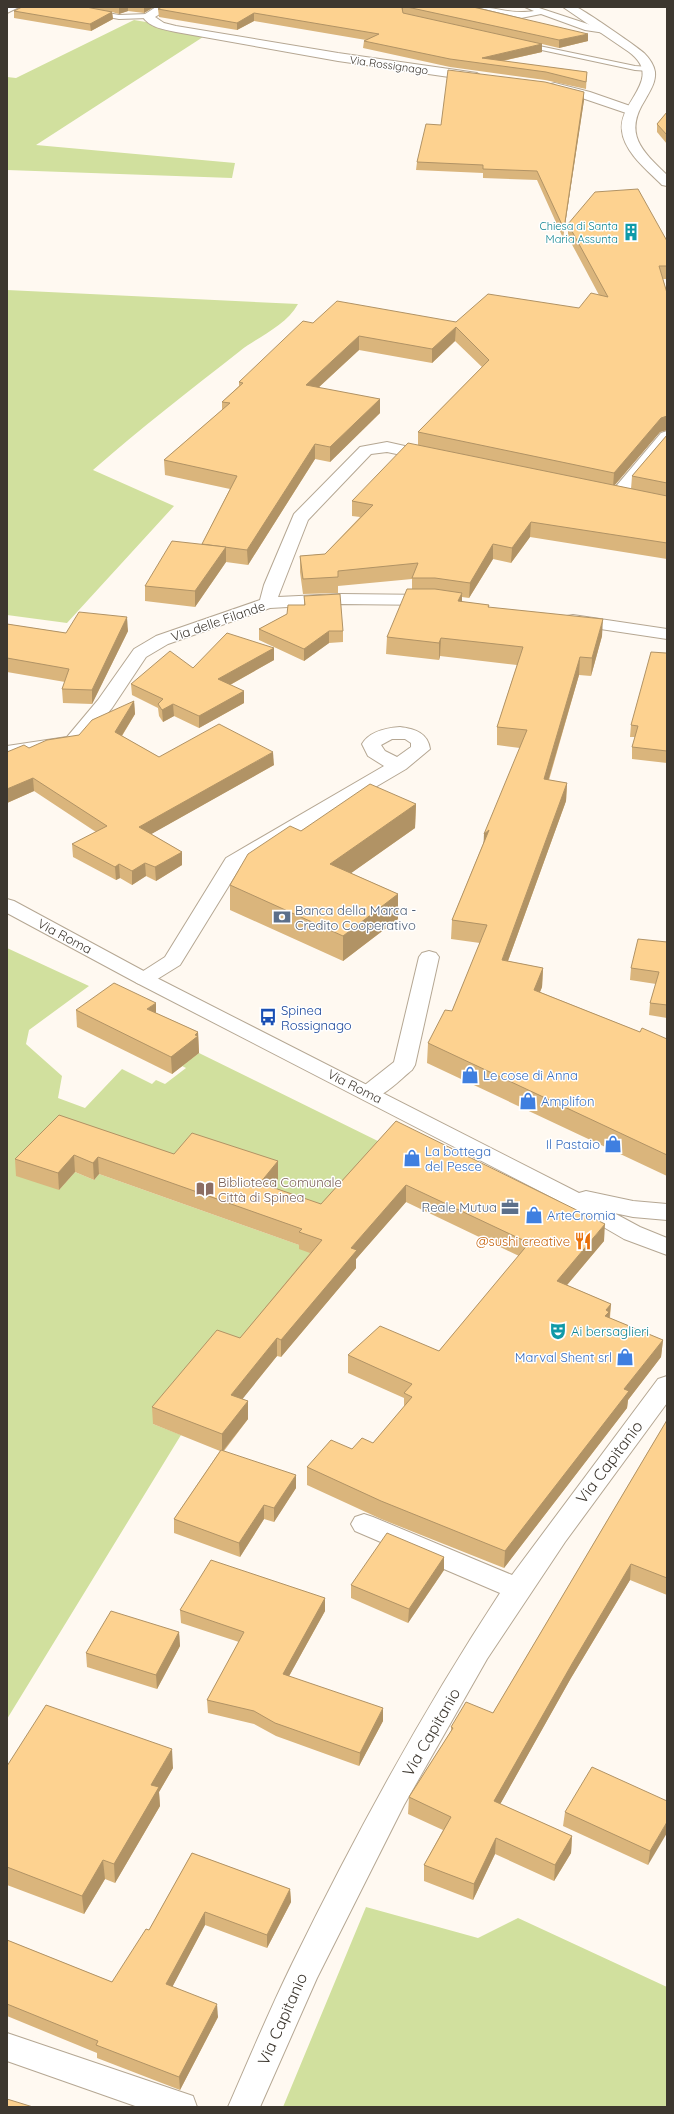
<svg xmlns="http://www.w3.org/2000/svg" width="674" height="2114" font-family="Quicksand,sans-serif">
<rect width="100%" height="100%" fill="#fff9f1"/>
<g fill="#d1e09e">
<polygon points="134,20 152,23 152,26 203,37 36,145 235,163 232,178 7,170 7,77 16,78"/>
<path d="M7,290L298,304C286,326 259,336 240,351C190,390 140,429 93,470L174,506L67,623L7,615Z"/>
<polygon points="7,948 89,986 29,1030 26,1044 62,1076 58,1098 85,1108 122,1069 152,1084 156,1080 165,1084 186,1068 182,1066 199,1053 388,1146 321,1221 260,1200 278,1178 175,1171 60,1132 59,1190 75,1172 94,1180 99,1174 302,1246 322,1257 249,1345 153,1424 181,1435 7,1719"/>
<polygon points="366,1907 478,1938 518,1918 667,1987 667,2107 283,2107"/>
</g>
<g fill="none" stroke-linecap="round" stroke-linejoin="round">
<g stroke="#b5a793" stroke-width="2">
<g id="service">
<polygon points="9,7 19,7 7,13 7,8"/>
<polygon points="56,7 73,7 119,15 148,14 152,16 148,18 119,19"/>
<path d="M476,7C497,7 513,15 534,11L525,7H536L609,31L605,33L585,30L541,14L521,18Z"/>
<polygon points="520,42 635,66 649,67 653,69 649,71 635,70 523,46 519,44"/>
</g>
</g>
<g stroke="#b5a793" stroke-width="2">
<g id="minor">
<path d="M156,7H171L155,17L164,23L176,26L338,53L477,73L483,77L477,81L338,61L176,32C163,29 150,28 142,16Z"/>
<polygon points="555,83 590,92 636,108 638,111 632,115 582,98 551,90 549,87 551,84"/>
<polygon points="667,431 667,446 624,497 612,497 610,494 612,491 661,433"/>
<polygon points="387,442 436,453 438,456 436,459 430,461 387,452 371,454 308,520 278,597 341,594 432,595 438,596 441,600 438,604 432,605 341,604 270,608 168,644 146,657 112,708 80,746 7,758 7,746 67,737 98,700 134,649 156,636 260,600 264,585 294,514 360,447"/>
<polygon points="573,615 667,629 667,639 567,624 564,620 567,616"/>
<path d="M400,727C415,729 428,733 430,749L406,769L241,866L180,965L151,983L144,985L137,983L133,979L137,975L165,957L226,858L384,766L368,756L362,744C370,731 386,728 400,727ZM405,739L411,743V747L397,757L385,751L381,745L392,739Z"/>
<path d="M429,951L436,953L439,957L415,1065L412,1070C398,1081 380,1103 361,1098L358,1093L361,1088L394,1062L419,957L422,953Z"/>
<path d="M667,1376V1403L565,1542L487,1659L404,1805L317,1978L260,2107H228C249,2059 269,2011 292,1964C354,1837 422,1712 500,1593L355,1531L351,1524L355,1517L364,1514L373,1517L512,1575L658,1379Z"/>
<polygon points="7,2033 193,2096 197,2107 138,2107 7,2061"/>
</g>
</g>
<g stroke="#b5a793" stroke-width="2">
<g id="tertiary">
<path d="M563,7C567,7 572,6 576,7C581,8 639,48 644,53C649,58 654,65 655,72C656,82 650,91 645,100C623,134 642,151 667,175V186L662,185C648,171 624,152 622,131C618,101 665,79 629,52Z"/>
<polygon points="7,899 14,901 151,975 579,1193 586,1191 633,1201 667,1204 667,1220 633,1217 614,1213 640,1227 667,1238 667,1255 624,1239 557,1200 137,983 7,913"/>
</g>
</g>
<use href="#service" fill="#fff" fill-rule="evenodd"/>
<use href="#minor" fill="#fff" fill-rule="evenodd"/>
<use href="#tertiary" fill="#fff" fill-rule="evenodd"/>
</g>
<g fill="#dab57c">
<polygon points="22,7 154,7 144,13 128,11 119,14 112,12 113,19 91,31 14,18 14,11"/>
<polygon points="162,7 473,7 588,41 559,48 542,44 542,52 503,61 587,72 586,89 545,80 450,67 363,48 364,41 366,40 254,21 237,30 159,17 158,9"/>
<polygon points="584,92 584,100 563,238 537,180 483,178 483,173 416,170 417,162 441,125"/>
<polygon points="667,112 667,144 657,132 657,124"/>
<polygon points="568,224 667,241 667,279 663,279 667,293 667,430 660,432 615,485 631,489 632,476 667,435 667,559 530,537 511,563 493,559 469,598 462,597 462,602 489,605 489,608 602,636 591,676 579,675 549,780 567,783 566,801 508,961 543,968 542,987 540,992 640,1032 667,1039 667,1176 427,1063 428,1043 452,1011 480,943 451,939 452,920 483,844 520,748 497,745 497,727 517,665 440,656 439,660 386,654 387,637 412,589 412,579 338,586 338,593 303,594 300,572 300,556 325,554 360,517 352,516 352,501 418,445 418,432 482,367 455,341 432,363 359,350 318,388 380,399 380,413 330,462 315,459 248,565 226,562 195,607 145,601 145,586 202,544 230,489 165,475 164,460 222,410 222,402 239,386 239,382 313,323 456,322 579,308 599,295 568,237"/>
<polygon points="304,596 343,631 343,642 329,643 304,661 259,640 259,629 304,605"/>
<polygon points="7,624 66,633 128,631 92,704 63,703 62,689 65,682 7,672"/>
<polygon points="274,648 274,660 230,685 244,703 199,728 174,716 163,722 159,716 158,708 132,695 131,684"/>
<polygon points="667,652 667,763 632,759 632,747 635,737 630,737 631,725"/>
<polygon points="134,701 135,714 122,736 159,757 274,765 151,834 182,852 182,865 156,881 146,876 132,885 120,878 116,880 73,857 72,844 96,832 34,791 7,803 7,752 29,748 79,735"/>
<polygon points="416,804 415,828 351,873 398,894 398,919 343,961 230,910 230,885 301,831"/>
<polygon points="667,942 667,1018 649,1015 650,1003 656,984 630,980 631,968"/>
<polygon points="76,1010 156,1013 198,1032 199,1053 172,1074 77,1027"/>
<polygon points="59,1115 174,1154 278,1161 278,1179 271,1187 321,1204 396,1121 604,1241 567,1285 611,1304 610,1318 663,1340 661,1357 628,1400 627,1408 504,1568 381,1519 307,1485 307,1467 352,1449 373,1443 404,1407 404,1398 348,1373 348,1355 439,1351 519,1256 406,1202 356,1259 356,1268 281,1357 277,1356 242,1399 248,1401 248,1419 224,1451 296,1488 274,1522 264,1519 240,1557 174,1533 174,1519 220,1451 153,1424 152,1407 240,1338 310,1253 299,1249 299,1245 99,1174 94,1180 75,1172 59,1190 16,1176 15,1159"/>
<polygon points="667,1420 667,1595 630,1580 571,1678 500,1804 572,1836 571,1853 554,1881 495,1854 473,1900 424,1881 424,1865 443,1830 408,1814 409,1797 451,1731 451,1727 493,1713"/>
<polygon points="444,1557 444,1570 408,1623 351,1598 351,1585"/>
<polygon points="325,1598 325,1611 289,1676 383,1721 359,1766 276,1736 254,1724 208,1713 207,1700 239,1642 181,1623 180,1610"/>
<polygon points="179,1632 180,1646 157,1689 87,1667 86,1653"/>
<polygon points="7,1766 173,1768 159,1792 160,1806 115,1883 105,1879 84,1914 7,1885"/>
<polygon points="667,1801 648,1865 563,1826 565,1812"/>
<polygon points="192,1853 290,1889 291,1902 267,1948 205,1925 172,1987 218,2017 180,2090 97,2058 97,2053 7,2016 7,1940 112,1982 149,1930"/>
</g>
<g fill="#b19365">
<polygon points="119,7 128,7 128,11 119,14"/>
<polygon points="144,7 154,7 144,13"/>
<polygon points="403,7 403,14 402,15 402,8"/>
<polygon points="112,12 113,19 91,31 90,24"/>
<polygon points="254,13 254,21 237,30 237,23"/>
<polygon points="588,34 588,41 559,48 559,40"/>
<polygon points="542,44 542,52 488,64 482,58"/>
<polygon points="584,92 584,100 563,238 564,229"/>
<polygon points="456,327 455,341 432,363 432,349"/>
<polygon points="359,336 359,350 306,399 306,385"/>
<polygon points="380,399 380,413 330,462 330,447"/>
<polygon points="667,416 667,430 660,432 613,487 614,473 661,418"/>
<polygon points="315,444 315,459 248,565 247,550"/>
<polygon points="531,522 530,537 511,563 512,548"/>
<polygon points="493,544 493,559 469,598 470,583"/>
<polygon points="226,547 226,562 195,607 195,591"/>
<polygon points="462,593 462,610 458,601"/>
<polygon points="127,617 128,631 92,704 92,690"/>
<polygon points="603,619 602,636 591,676 592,658"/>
<polygon points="329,631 329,643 304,661 304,649"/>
<polygon points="441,638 440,656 439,660 439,643"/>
<polygon points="274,648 274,660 219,691 218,679"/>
<polygon points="580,657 579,675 543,798 544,779"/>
<polygon points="244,691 244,703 199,728 199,716"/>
<polygon points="134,701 135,714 116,745 115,732"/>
<polygon points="173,704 174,716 163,722 162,710"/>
<polygon points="273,752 274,765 139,841 139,827"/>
<polygon points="33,778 34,791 7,803 7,789"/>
<polygon points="567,783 566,801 501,980 502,960"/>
<polygon points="416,804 415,828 330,888 330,864"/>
<polygon points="489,830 483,853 484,834"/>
<polygon points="182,852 182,865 156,881 155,867"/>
<polygon points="145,863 146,876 132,885 132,871"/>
<polygon points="119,864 120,878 116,880 115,867"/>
<polygon points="398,894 398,919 343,961 343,936"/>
<polygon points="543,968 542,987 533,1009 534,990"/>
<polygon points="156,1003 156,1020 147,1009"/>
<polygon points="198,1032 199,1053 172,1074 171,1057 195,1035"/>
<polygon points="74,1155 75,1172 59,1190 58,1173"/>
<polygon points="98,1157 99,1174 94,1180 93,1163"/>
<polygon points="278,1161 278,1179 260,1200 260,1183"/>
<polygon points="406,1185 406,1202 356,1259 356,1268 281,1357 281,1340 351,1248"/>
<polygon points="605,1224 604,1241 556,1298 557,1281"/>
<polygon points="611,1304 609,1321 604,1334 606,1310"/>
<polygon points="277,1338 277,1356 232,1412 231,1395"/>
<polygon points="663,1340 661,1357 628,1400 627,1408 504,1568 505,1551 624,1389"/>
<polygon points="248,1401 248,1419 222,1452 222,1434"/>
<polygon points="296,1475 296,1488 274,1522 274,1508"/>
<polygon points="264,1505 264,1519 240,1557 239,1543"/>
<polygon points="444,1557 444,1570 408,1623 409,1609"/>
<polygon points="631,1564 630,1580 571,1678 493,1817 494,1801 573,1662"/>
<polygon points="325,1598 325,1611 283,1687 283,1674"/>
<polygon points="179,1632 180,1646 157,1689 156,1675"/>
<polygon points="383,1708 383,1721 359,1766 360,1753"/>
<polygon points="172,1749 173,1768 159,1792 160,1806 115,1883 114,1864 151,1785"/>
<polygon points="667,1822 667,1833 648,1865 650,1851"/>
<polygon points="572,1836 571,1853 554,1881 555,1865"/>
<polygon points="496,1838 495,1854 473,1900 474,1884"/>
<polygon points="103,1860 105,1879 84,1914 82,1896"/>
<polygon points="290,1889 291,1902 267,1948 267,1935"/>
<polygon points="205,1912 205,1925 167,1997 166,1984"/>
<polygon points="217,2004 218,2017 180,2090 179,2077"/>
</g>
<g fill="#fdd290" stroke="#b19365">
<polygon points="22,7 86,7 112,12 90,24 14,11"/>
<polygon points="162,7 403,7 402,8 403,13 542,44 482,58 587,72 586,82 546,72 450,59 364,41 379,34 254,13 237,23 158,9"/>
<polygon points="407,7 473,7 588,34 559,40"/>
<polygon points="448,70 545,82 584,92 564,229 537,171 483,169 483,165 417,162 426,124 441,125"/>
<polygon points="667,112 667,135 657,124"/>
<polygon points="638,189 667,241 667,266 659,266 667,293 667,416 661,418 614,473 418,432 489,360 456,327 432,349 359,336 306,385 380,399 330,447 315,444 247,550 202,544 237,476 164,460 230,403 222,402 243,383 239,382 303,321 313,323 337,301 456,322 488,294 579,308 591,293 608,297 568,224 595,192"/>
<polygon points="667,435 667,483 632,476"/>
<polygon points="408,443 667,496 667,543 531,522 512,548 493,544 470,583 435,578 412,578 418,563 338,571 338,577 303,579 300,556 325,554 373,505 352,501"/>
<polygon points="172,541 226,547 195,591 145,586"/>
<polygon points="407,589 435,589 462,593 458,601 489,605 488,607 603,619 592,658 580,657 544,779 567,783 502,960 543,968 534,990 640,1032 642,1028 667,1039 667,1155 428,1043 445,1010 452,1011 487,925 452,920 489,830 484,834 527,730 497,727 523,647 441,638 439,643 387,637"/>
<polygon points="340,594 343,631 329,631 304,649 259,629 287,614 288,605 305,605 304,596"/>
<polygon points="79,612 127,617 92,690 62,689 69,669 7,658 7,624 66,633"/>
<polygon points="227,633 274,648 218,679 244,691 199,716 173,704 162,710 158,704 163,699 131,684 170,651 193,668"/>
<polygon points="651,652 666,653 667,652 667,751 632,747 638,726 631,725"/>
<polygon points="134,701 115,732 159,757 219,724 273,752 139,827 182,852 155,867 145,863 132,871 119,864 115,867 72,844 107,826 33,778 7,789 7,752 24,745 29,748 47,740 79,735 92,720"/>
<polygon points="370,784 416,804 330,864 398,894 343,936 230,885 248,854 290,826 301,831"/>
<polygon points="638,939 667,942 667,1005 650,1003 659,972 631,968"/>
<polygon points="114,983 156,1003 147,1009 198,1032 195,1035 198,1036 171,1057 76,1010"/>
<polygon points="59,1115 174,1154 192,1133 278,1161 260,1183 321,1204 396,1121 605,1224 557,1281 611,1304 606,1310 609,1312 605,1316 663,1340 624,1389 629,1391 505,1551 381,1501 307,1467 331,1440 352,1449 362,1438 373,1443 412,1397 404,1393 412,1384 348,1355 380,1326 439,1351 529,1243 406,1185 351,1248 357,1250 281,1340 277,1338 231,1395 248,1401 222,1434 152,1407 217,1330 240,1338 322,1240 299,1232 302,1229 98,1157 93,1163 74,1155 58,1173 15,1159"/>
<polygon points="667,1420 667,1578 631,1564 573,1662 494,1801 572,1836 555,1865 496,1838 474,1884 424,1865 451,1817 409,1797 453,1728 451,1727 466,1702 493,1713"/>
<polygon points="221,1450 296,1475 274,1508 264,1505 239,1543 174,1519"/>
<polygon points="387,1533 444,1557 409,1609 351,1585"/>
<polygon points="211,1560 325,1598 283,1674 383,1708 360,1753 275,1723 254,1711 207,1700 244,1632 180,1610"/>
<polygon points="111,1611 179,1632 156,1675 86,1653"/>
<polygon points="46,1705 172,1749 151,1785 159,1787 114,1864 103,1860 82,1896 7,1867 7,1766"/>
<polygon points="592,1767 667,1801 667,1822 650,1851 565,1812"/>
<polygon points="192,1853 290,1889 267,1935 205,1912 166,1984 217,2004 179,2077 96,2045 98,2041 7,2004 7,1940 112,1982 146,1929 149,1930"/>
<polygon points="7,2099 33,2107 7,2107"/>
</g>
<defs>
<g id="building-bare" transform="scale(1.38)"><path d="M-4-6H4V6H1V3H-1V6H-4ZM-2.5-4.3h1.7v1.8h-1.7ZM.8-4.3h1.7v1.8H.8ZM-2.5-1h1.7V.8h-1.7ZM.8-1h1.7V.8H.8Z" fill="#0f9aa8" stroke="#fff" stroke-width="2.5" paint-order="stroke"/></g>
<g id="bank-bare" transform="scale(1.38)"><path d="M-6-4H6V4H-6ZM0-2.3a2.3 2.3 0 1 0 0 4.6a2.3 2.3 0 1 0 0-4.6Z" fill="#5c6f8a" stroke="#fff" stroke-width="2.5" paint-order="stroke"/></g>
<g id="bus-bare" transform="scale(1.38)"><path d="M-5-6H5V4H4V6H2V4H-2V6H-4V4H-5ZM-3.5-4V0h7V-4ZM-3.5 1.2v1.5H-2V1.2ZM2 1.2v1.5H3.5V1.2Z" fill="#1a4fb4" stroke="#fff" stroke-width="2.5" paint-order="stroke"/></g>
<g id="shop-bare" transform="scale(1.38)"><path d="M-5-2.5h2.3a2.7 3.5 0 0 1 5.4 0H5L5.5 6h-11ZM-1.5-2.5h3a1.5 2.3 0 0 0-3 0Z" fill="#3f7fe0" stroke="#fff" stroke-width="2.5" paint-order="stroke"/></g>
<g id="library-bare" transform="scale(1.38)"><path d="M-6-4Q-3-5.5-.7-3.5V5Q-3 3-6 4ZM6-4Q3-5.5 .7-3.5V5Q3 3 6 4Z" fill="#8d6e63" stroke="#fff" stroke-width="2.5" paint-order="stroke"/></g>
<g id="office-bare" transform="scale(1.38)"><path d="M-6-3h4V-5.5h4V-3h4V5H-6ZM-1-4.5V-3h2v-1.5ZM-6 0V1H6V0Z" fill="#5c6f8a" stroke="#fff" stroke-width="2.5" paint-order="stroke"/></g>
<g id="restaurant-bare" transform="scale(1.38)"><path d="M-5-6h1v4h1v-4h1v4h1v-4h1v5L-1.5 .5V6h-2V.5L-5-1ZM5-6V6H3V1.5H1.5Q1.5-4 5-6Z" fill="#e8710a" stroke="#fff" stroke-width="2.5" paint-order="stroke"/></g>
<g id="theatre-bare" transform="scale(1.38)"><path d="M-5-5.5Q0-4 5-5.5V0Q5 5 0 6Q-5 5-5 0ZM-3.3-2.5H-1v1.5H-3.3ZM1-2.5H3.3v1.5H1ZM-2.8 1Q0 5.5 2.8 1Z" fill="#0f9aa8" stroke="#fff" stroke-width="2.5" paint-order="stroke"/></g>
</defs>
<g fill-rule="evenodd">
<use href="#building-bare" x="631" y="232"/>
<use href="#bank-bare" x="282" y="917"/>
<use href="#bus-bare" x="268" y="1017"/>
<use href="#shop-bare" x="470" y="1075"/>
<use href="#shop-bare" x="528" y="1101"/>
<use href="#shop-bare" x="613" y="1144"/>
<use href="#shop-bare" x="412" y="1158"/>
<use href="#library-bare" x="205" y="1189"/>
<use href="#office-bare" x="510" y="1207"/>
<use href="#shop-bare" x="534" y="1215"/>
<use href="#restaurant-bare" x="583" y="1241"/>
<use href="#theatre-bare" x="558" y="1331"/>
<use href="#shop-bare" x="625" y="1357"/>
</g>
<g text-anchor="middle" stroke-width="3" stroke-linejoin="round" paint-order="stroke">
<g font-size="11" fill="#3d372f" stroke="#fff">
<text transform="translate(389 65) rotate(8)" y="4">Via Rossignago</text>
</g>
<g font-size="11" fill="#0d838f" stroke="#fff" text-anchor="end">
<text x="618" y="230">Chiesa di Santa<tspan x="618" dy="13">Maria Assunta</tspan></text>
</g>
<g font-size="13" fill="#3d372f" stroke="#fff">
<text transform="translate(218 621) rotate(-19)" y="5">Via delle Filande</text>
<text transform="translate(65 936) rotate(28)" y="5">Via Roma</text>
<text transform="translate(355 1086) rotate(27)" y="5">Via Roma</text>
</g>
<g font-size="13" fill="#4e5e75" stroke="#fff" text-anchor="start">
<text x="295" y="915">Banca della Marca -<tspan x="295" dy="15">Credito Cooperativo</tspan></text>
<text x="497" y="1212" text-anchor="end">Reale Mutua</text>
</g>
<g font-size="13" fill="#164399" stroke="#fff" text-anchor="start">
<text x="281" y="1015">Spinea<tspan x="281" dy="15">Rossignago</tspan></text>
</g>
<g font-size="13" fill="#366cbe" stroke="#fff" text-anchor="start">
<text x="483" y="1080">Le cose di Anna</text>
<text x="541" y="1106">Amplifon</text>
<text x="600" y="1149" text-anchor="end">Il Pastaio</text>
<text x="425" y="1156">La bottega<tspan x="425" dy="15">del Pesce</tspan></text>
<text x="547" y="1220">ArteCromia</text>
<text x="612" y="1362" text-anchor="end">Marval Shent srl</text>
</g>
<g font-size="13" fill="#785e54" stroke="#fff" text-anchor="start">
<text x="218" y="1187">Biblioteca Comunale<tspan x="218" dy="15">Città di Spinea</tspan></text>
</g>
<g font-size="13" fill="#c56008" stroke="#fff" text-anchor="end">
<text x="570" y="1246">@sushi creative</text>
</g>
<g font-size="13" fill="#0d838f" stroke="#fff" text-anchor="start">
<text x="571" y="1336">Ai bersaglieri</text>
</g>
<g font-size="16" fill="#3d372f" stroke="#fff">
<text transform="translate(609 1462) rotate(-53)" y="6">Via Capitanio</text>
<text transform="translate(431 1732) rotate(-60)" y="6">Via Capitanio</text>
<text transform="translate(282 2019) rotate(-66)" y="6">Via Capitanio</text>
</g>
</g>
<rect width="674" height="2114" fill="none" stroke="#3d372f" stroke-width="16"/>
</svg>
